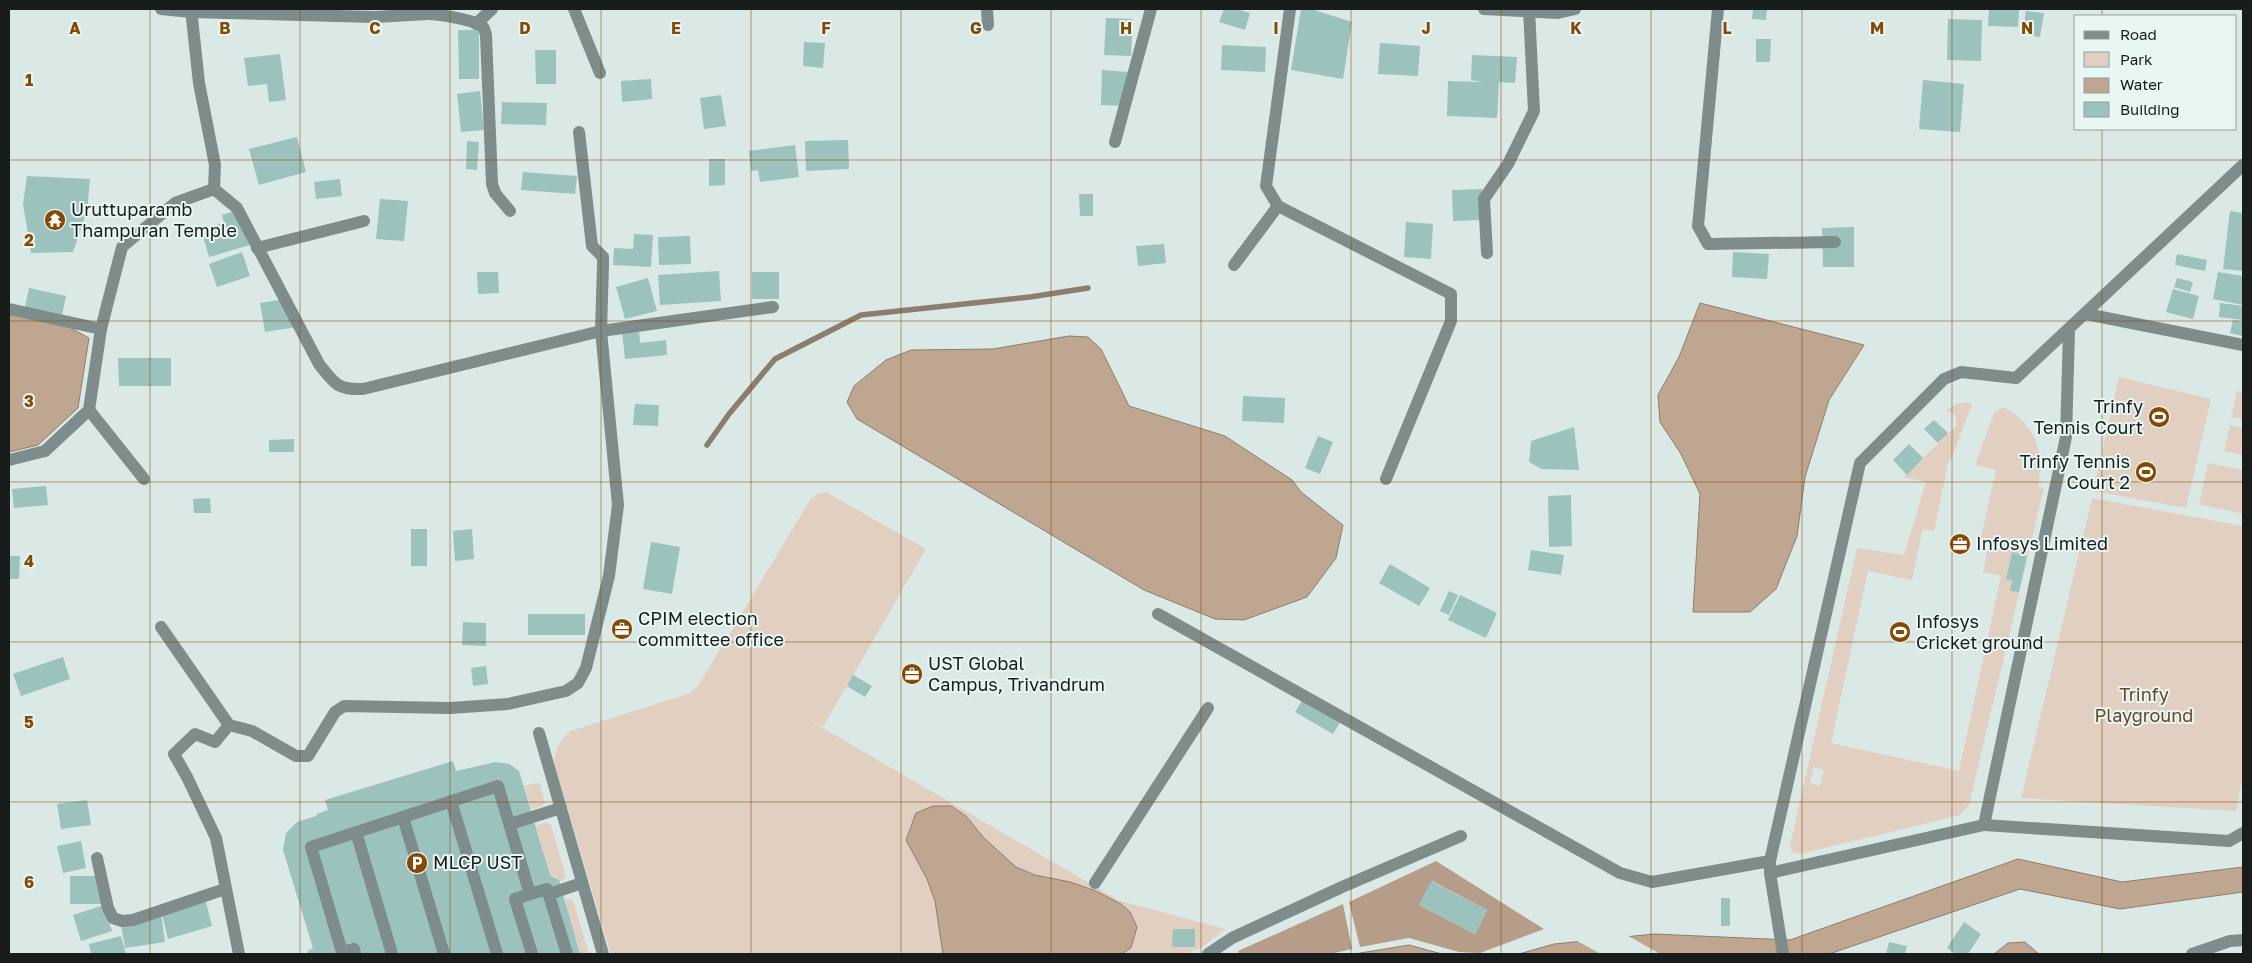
<svg xmlns="http://www.w3.org/2000/svg" width="2252" height="963" font-family="'Golos Text',sans-serif">
<rect width="100%" height="100%" fill="#dbe9e6"/>
<g fill="#e1cfc1" fill-rule="evenodd">
<polygon points="2119,377 2211,399 2186,508 2093,491"/>
<polygon points="2237,391 2243,392 2243,419 2231,417"/>
<path d="M1967,402L1972,404L1951,460L1949,459L1934,531L1923,529L1912,580L1868,571L1831,743L1959,771L2001,576L1983,572L1989,543L1980,541L1996,470L1975,465L1994,413L2003,407C2035,423 2045,452 2038,486L2044,488L1969,805L1960,815L1800,854L1792,852L1790,845L1857,548L1904,555L1926,482L1903,477L1957,425L1955,415L1946,410L1957,404ZM2012,552L2027,556L2019,592L2010,591L2012,580L2006,579ZM1814,767L1824,770L1820,786L1810,783Z"/>
<polygon points="2230,425 2243,428 2243,455 2224,451"/>
<polygon points="2208,463 2243,470 2243,514 2199,504"/>
<path d="M826,492L926,549L823,727L797,713L1120,901L1226,929L1199,949L1185,954H1121L1131,948C1121,932 1109,906 1096,893C1086,882 1034,878 1017,867C998,857 979,832 966,816L906,840L927,879L935,901L943,954H611L554,763C556,749 559,741 570,731L688,694L698,686L810,500L817,494Z"/>
<polygon points="2092,498 2243,526 2243,776 2236,811 2021,798"/>
<polygon points="536,783 540,783 545,803 542,806 531,809 524,786"/>
<polygon points="546,822 551,825 566,877 559,882 555,876 550,875 536,826"/>
<polygon points="568,899 573,900 589,954 580,954 565,900"/>
</g>
<g fill="#b69d89" fill-rule="evenodd">
<path d="M1436,861L1544,929L1480,953L1459,952L1409,938L1360,947L1349,902ZM1432,881L1487,910L1475,934L1419,905Z"/>
<polygon points="1343,904 1352,949 1330,954 1239,954 1238,951"/>
</g>
<g fill="#bfa691" stroke="#8d7d6e">
<polygon points="1700,303 1864,345 1829,400 1805,477 1797,536 1776,589 1750,612 1693,612 1700,494 1681,454 1660,422 1658,395 1679,357"/>
<polygon points="9,308 52,318 89,338 78,408 38,445 9,452"/>
<polygon points="1069,336 1088,337 1101,349 1129,406 1225,436 1292,480 1301,492 1343,525 1336,558 1307,597 1244,620 1215,619 1144,590 857,419 847,402 854,386 886,360 911,350 993,349"/>
<polygon points="933,806 951,806 966,816 984,838 1016,867 1035,875 1070,882 1096,891 1121,904 1130,912 1137,927 1131,948 1121,954 943,954 935,901 927,879 906,840 916,813"/>
<polygon points="2018,859 2122,882 2243,867 2243,892 2120,909 2020,889 1829,954 1519,954 1554,944 1654,934 1790,940"/>
<polygon points="2025,942 2039,954 1994,954 2008,943"/>
<polygon points="1409,945 1442,954 1354,954"/>
</g>
<polygon fill="#dbe9e6" points="1625,934 1660,954 1601,954 1575,940"/>
<g fill="none" stroke-linecap="round" stroke-linejoin="round">
<polyline stroke="#8d7d6e" stroke-width="5.5" points="707,445 729,414 775,359 861,315 1030,297 1088,288"/>
</g>
<g fill="#9bc2bc">
<polygon points="1224,9 1236,9 1250,13 1245,30 1219,22"/>
<polygon points="1301,9 1311,9 1352,22 1343,79 1291,70"/>
<polygon points="1753,9 1767,9 1766,20 1752,19"/>
<polygon points="1989,9 2019,9 2018,27 1988,26"/>
<polygon points="2026,11 2044,13 2040,37 2022,34"/>
<polygon points="1106,18 1133,19 1131,56 1104,55"/>
<polygon points="1948,19 1982,20 1981,61 1947,60"/>
<polygon points="458,30 479,30 479,79 459,79"/>
<polygon points="1756,39 1771,39 1770,62 1756,62"/>
<polygon points="804,42 825,43 823,68 803,66"/>
<polygon points="1380,43 1420,46 1418,76 1378,74"/>
<polygon points="1222,45 1266,47 1265,72 1221,70"/>
<polygon points="535,50 556,50 556,84 536,84"/>
<polygon points="280,54 286,100 269,102 267,84 248,86 244,58"/>
<polygon points="1472,55 1517,57 1515,83 1499,82 1497,118 1447,116 1448,81 1483,82 1471,80"/>
<polygon points="1102,70 1128,72 1127,106 1101,105"/>
<polygon points="651,79 652,99 622,102 621,81"/>
<polygon points="1923,80 1964,84 1960,132 1919,129"/>
<polygon points="480,91 484,130 461,132 457,94"/>
<polygon points="721,95 726,126 704,129 700,98"/>
<polygon points="502,102 547,103 546,125 501,124"/>
<polygon points="297,137 306,172 259,185 249,149"/>
<polygon points="848,140 849,169 806,171 805,141"/>
<polygon points="467,141 479,142 477,170 466,169"/>
<polygon points="795,145 799,177 760,182 758,170 751,171 749,151"/>
<polygon points="709,159 725,159 725,185 709,186"/>
<polygon points="523,172 577,176 575,194 521,190"/>
<polygon points="27,176 90,179 87,211 73,252 31,253 23,204"/>
<polygon points="340,179 342,196 316,199 314,182"/>
<polygon points="1482,189 1483,220 1453,221 1452,190"/>
<polygon points="1079,194 1093,194 1093,216 1080,216"/>
<polygon points="380,199 408,201 404,241 376,239"/>
<polygon points="240,209 250,245 209,257 201,229 224,223 222,215"/>
<polygon points="2230,211 2243,213 2243,271 2223,269"/>
<polygon points="1406,222 1433,224 1431,259 1404,257"/>
<polygon points="1854,227 1854,267 1823,267 1822,228"/>
<polygon points="634,234 653,235 651,267 613,265 614,248 633,249"/>
<polygon points="690,236 691,264 659,265 658,237"/>
<polygon points="1164,244 1166,263 1138,266 1136,246"/>
<polygon points="242,252 250,276 217,287 209,264"/>
<polygon points="1733,252 1769,254 1767,279 1732,277"/>
<polygon points="2177,254 2207,260 2205,271 2175,265"/>
<polygon points="719,271 721,301 660,305 658,275"/>
<polygon points="477,272 498,272 499,293 478,294"/>
<rect x="752" y="272" width="27" height="27"/>
<polygon points="2218,272 2243,276 2243,305 2213,299"/>
<polygon points="648,278 657,311 625,319 616,287"/>
<polygon points="2177,278 2193,282 2190,292 2174,287"/>
<polygon points="29,288 66,296 62,315 25,307"/>
<polygon points="2173,289 2199,296 2193,319 2166,312"/>
<polygon points="292,298 297,327 265,332 260,303"/>
<polygon points="2220,303 2243,306 2243,320 2219,317"/>
<polygon points="2233,320 2243,322 2243,336 2230,333"/>
<polygon points="639,330 640,343 666,340 667,355 625,359 622,332"/>
<polygon points="118,358 171,358 171,386 119,386"/>
<polygon points="1243,396 1285,398 1284,423 1242,421"/>
<polygon points="635,404 659,405 658,426 633,425"/>
<polygon points="1934,420 1948,433 1938,443 1924,429"/>
<polygon points="1574,427 1579,470 1542,469 1529,462 1531,441"/>
<polygon points="1318,436 1333,442 1320,474 1305,468"/>
<polygon points="294,439 294,452 269,452 269,440"/>
<polygon points="1909,444 1923,458 1907,475 1893,460"/>
<polygon points="46,486 48,505 14,508 12,489"/>
<polygon points="1571,495 1572,546 1549,547 1548,496"/>
<polygon points="210,498 211,513 194,513 193,499"/>
<rect x="411" y="529" width="16" height="37"/>
<polygon points="472,529 474,559 455,561 453,531"/>
<polygon points="651,542 680,547 672,594 643,589"/>
<polygon points="1531,550 1564,555 1561,575 1528,570"/>
<polygon points="2012,552 2027,556 2019,592 2010,591 2012,580 2006,579"/>
<polygon points="9,556 20,556 19,579 9,579"/>
<polygon points="1390,564 1430,588 1419,606 1379,583"/>
<polygon points="1449,591 1458,595 1449,615 1440,611"/>
<polygon points="1460,595 1497,613 1486,638 1448,620"/>
<rect x="528" y="614" width="57" height="21"/>
<polygon points="463,622 486,623 486,646 462,645"/>
<polygon points="63,657 70,679 21,696 13,674"/>
<polygon points="486,666 488,684 473,686 471,668"/>
<polygon points="853,675 872,686 865,697 847,686"/>
<polygon points="1303,699 1341,721 1333,734 1295,712"/>
<polygon points="453,761 456,771 496,762 509,764 519,771 550,875 559,880 580,954 307,954 308,951 313,948 283,850 286,833 297,822 316,816 317,814 328,810 325,800"/>
<polygon points="87,800 91,825 61,829 57,804"/>
<polygon points="81,841 86,868 63,873 57,846"/>
<rect x="70" y="876" width="31" height="28"/>
<polygon points="1431,881 1487,910 1475,934 1419,905"/>
<polygon points="205,898 212,926 168,939 161,910"/>
<rect x="1721" y="898" width="9" height="28"/>
<polygon points="104,905 112,931 81,941 73,915"/>
<polygon points="161,913 165,942 125,948 120,919"/>
<polygon points="1964,922 1981,934 1968,954 1956,954 1947,948"/>
<polygon points="1173,929 1195,929 1195,947 1172,947"/>
<polygon points="121,936 126,954 91,954 89,944"/>
<polygon points="1889,942 1907,946 1905,954 1886,954"/>
</g>
<g fill="none" stroke-linecap="round" stroke-linejoin="round">
<g stroke="#7e8d8b" stroke-width="12">
<polyline points="161,9 191,12 375,17 428,14 431,9"/>
<polyline points="574,9 600,73"/>
<polyline points="987,9 988,25"/>
<polyline points="1290,9 1266,186 1278,206 1451,294 1451,321 1386,479"/>
<polyline points="1484,9 1558,13 1575,9"/>
<polyline points="1718,9 1698,226 1708,244 1835,242"/>
<path d="M428,14C438,14 476,20 483,27C485,29 485,32 486,35L492,184L495,193L510,211"/>
<polyline points="476,24 492,9"/>
<polyline points="1115,142 1151,9"/>
<path d="M214,189L237,208L319,364C334,383 337,390 363,389L601,331L773,307"/>
<polyline points="257,248 364,221"/>
<polyline points="1487,253 1484,199 1508,164 1534,111 1529,9"/>
<polyline points="1234,265 1278,206"/>
<polyline points="9,309 101,329"/>
<polyline points="2086,314 2243,345"/>
<polyline points="89,410 144,479"/>
<polyline points="9,460 45,451 89,410 101,329 122,247 175,203 214,189 215,165 199,83 191,9"/>
<polyline points="1158,614 1620,873 1652,882 1770,861"/>
<polyline points="161,627 229,725"/>
<polyline points="539,733 603,954"/>
<polyline points="451,801 497,954"/>
<polyline points="403,817 444,954"/>
<polyline points="510,824 561,808"/>
<polyline points="1984,825 2229,841 2243,833"/>
<polyline points="356,832 392,954"/>
<polyline points="97,858 108,908 113,918 122,921 133,920 225,889"/>
<polyline points="1770,873 1984,825 2066,437 2069,330"/>
<polyline points="1095,883 1208,708"/>
<polyline points="530,894 547,889 567,954"/>
<polyline points="549,894 582,883"/>
<polyline points="239,954 216,838 187,777 174,754 195,734 215,742 229,725 252,731 296,756 308,756 335,712 344,706 450,708 508,704 566,691 578,683 586,668 609,576 618,505 601,331 603,265 603,257 592,246 579,132"/>
<polyline points="355,954 354,949 342,952 311,847 498,786 530,894 515,899 532,954"/>
<polyline points="1208,954 1232,938 1342,887 1461,836"/>
<polyline points="1783,954 1770,873 1770,861 1860,463 1944,379 1961,372 2016,378 2243,165"/>
<polyline points="2192,954 2230,941 2243,940"/>
</g>
</g>
<path fill="none" stroke="#854904" stroke-width="1" stroke-opacity="0.55" d="M150,9V954M300,9V954M450,9V954M601,9V954M751,9V954M901,9V954M1051,9V954M1201,9V954M1351,9V954M1501,9V954M1651,9V954M1802,9V954M1952,9V954M2102,9V16M2102,129V954M9,160H2243M9,321H2243M9,482H2243M9,642H2243M9,802H2243"/>
<defs>
<g id="temple-disc" transform="scale(1.125)"><circle r="9.5" fill="#854904" stroke="#e8f6f4"/><path d="M0-6L5-2H3V0L6.5 2.5H4V6H1.5V3h-3V6H-4V2.5H-6.5L-3 0V-2H-5Z" fill="#fff"/></g>
<g id="stadium-disc" transform="scale(1.125)"><circle r="9.5" fill="#854904" stroke="#e8f6f4"/><path d="M0-5a6.5 5 0 1 0 0 10a6.5 5 0 1 0 0-10ZM-3.5-1.8h7v3.6h-7Z" fill="#fff"/></g>
<g id="office-disc" transform="scale(1.125)"><circle r="9.5" fill="#854904" stroke="#e8f6f4"/><path d="M-6-3h4V-5.5h4V-3h4V5H-6ZM-1-4.5V-3h2v-1.5ZM-6 0V1H6V0Z" fill="#fff"/></g>
<g id="parking-disc" transform="scale(1.125)"><circle r="9.5" fill="#854904" stroke="#e8f6f4"/><path d="M-3.5-5.5H1a3.5 3.5 0 0 1 0 7H-1V5.5H-3.5ZM-1-3.4V-.6H.8a1.4 1.4 0 0 0 0-2.8Z" fill="#fff"/></g>
</defs>
<g fill-rule="evenodd">
<use href="#temple-disc" x="55" y="220"/>
<use href="#stadium-disc" x="2159" y="417"/>
<use href="#stadium-disc" x="2146" y="472"/>
<use href="#office-disc" x="1960" y="544"/>
<use href="#office-disc" x="622" y="629"/>
<use href="#stadium-disc" x="1900" y="632"/>
<use href="#office-disc" x="912" y="674"/>
<use href="#parking-disc" x="417" y="863"/>
</g>
<g text-anchor="middle" stroke-width="4" stroke-linejoin="round" paint-order="stroke">
<g font-size="18" fill="#181d1c" stroke="#e8f6f4" text-anchor="start">
<text x="71" y="216">Uruttuparamb<tspan x="71" dy="21">Thampuran Temple</tspan></text>
<text x="2143" y="413" text-anchor="end">Trinfy<tspan x="2143" dy="21">Tennis Court</tspan></text>
<text x="2130" y="468" text-anchor="end">Trinfy Tennis<tspan x="2130" dy="21">Court 2</tspan></text>
<text x="1976" y="550">Infosys Limited</text>
<text x="638" y="625">CPIM election<tspan x="638" dy="21">committee office</tspan></text>
<text x="1916" y="628">Infosys<tspan x="1916" dy="21">Cricket ground</tspan></text>
<text x="928" y="670">UST Global<tspan x="928" dy="21">Campus, Trivandrum</tspan></text>
<text x="433" y="869">MLCP UST</text>
</g>
<g font-size="18" fill="#6b4523" stroke="#e8f6f4">
<text x="2144" y="701">Trinfy<tspan x="2144" dy="21">Playground</tspan></text>
</g>
</g>
<g font-size="16" text-anchor="middle" font-weight="bold" fill="#854904" stroke="#e8f6f4" stroke-width="4" stroke-linejoin="round" paint-order="stroke">
<text x="75" y="34">A</text>
<text x="225" y="34">B</text>
<text x="375" y="34">C</text>
<text x="525" y="34">D</text>
<text x="676" y="34">E</text>
<text x="826" y="34">F</text>
<text x="976" y="34">G</text>
<text x="1126" y="34">H</text>
<text x="1276" y="34">I</text>
<text x="1426" y="34">J</text>
<text x="1576" y="34">K</text>
<text x="1727" y="34">L</text>
<text x="1877" y="34">M</text>
<text x="2027" y="34">N</text>
<text x="29" y="86">1</text>
<text x="29" y="246">2</text>
<text x="29" y="407">3</text>
<text x="29" y="567">4</text>
<text x="29" y="728">5</text>
<text x="29" y="888">6</text>
</g>
<rect width="2252" height="963" fill="none" stroke="#181d1c" stroke-width="20"/>
<rect x="2074" y="15" width="162" height="115" fill="#e8f6f4" stroke="#959f9e"/>
<rect x="2084" y="31" width="25" height="8" fill="#7e8d8b" stroke="#959f9e"/>
<text x="2120" y="40" font-size="15" fill="#181d1c">Road</text>
<rect x="2084" y="52" width="25" height="15" fill="#e1cfc1" stroke="#959f9e"/>
<text x="2120" y="65" font-size="15" fill="#181d1c">Park</text>
<rect x="2084" y="78" width="25" height="15" fill="#bfa691" stroke="#959f9e"/>
<text x="2120" y="90" font-size="15" fill="#181d1c">Water</text>
<rect x="2084" y="102" width="25" height="15" fill="#9bc2bc" stroke="#959f9e"/>
<text x="2120" y="115" font-size="15" fill="#181d1c">Building</text>
</svg>
